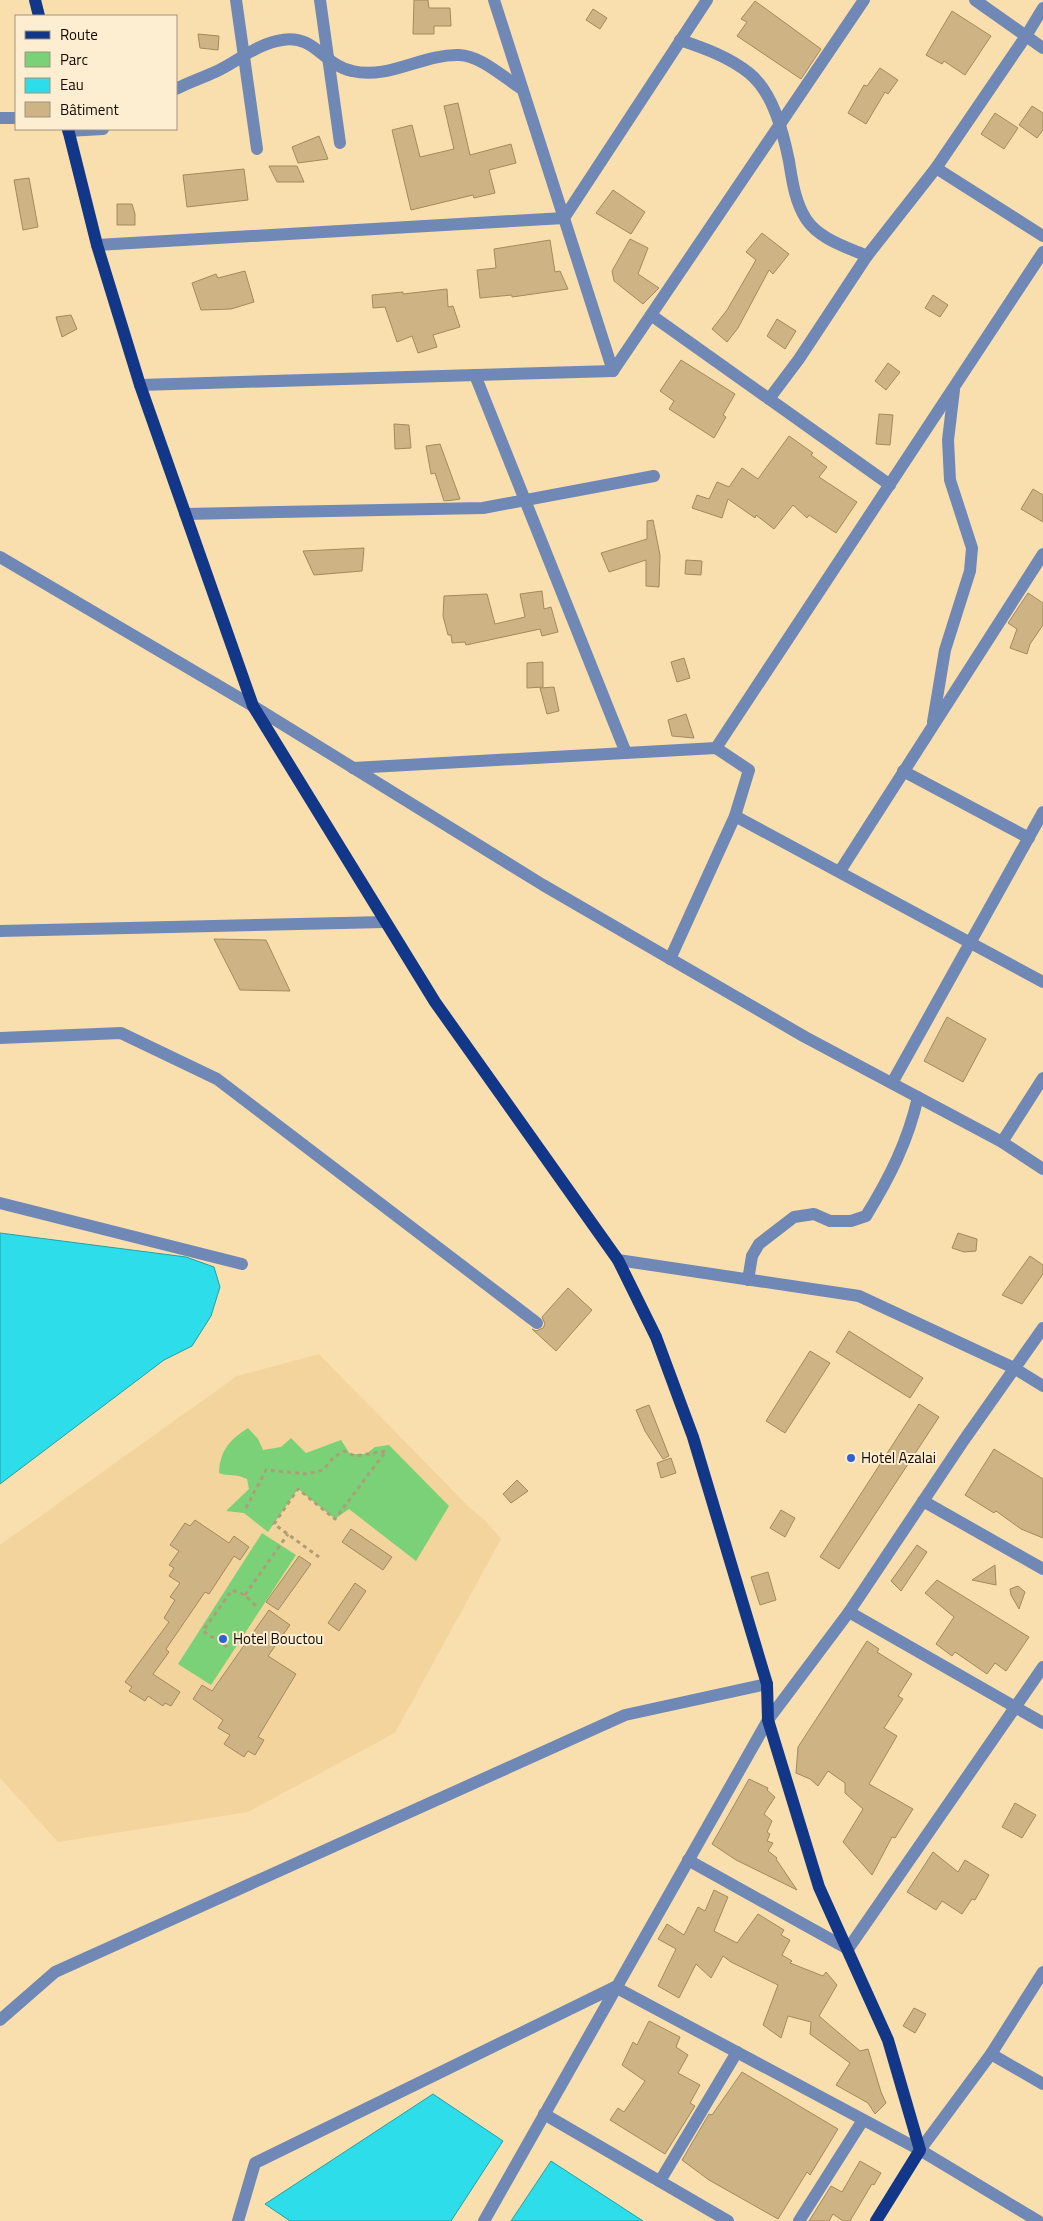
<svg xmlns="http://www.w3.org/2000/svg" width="1043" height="2221" font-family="'Titillium Web',sans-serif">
<rect width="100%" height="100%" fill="#fadfae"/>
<polygon fill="#f3d49c" points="319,1354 471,1509 486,1521 501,1539 395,1733 248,1812 58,1842 0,1778 0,1545 237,1376"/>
<g fill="#7bd177">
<path d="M248,1428L258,1439L263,1450L281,1447L291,1438L306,1453L341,1440L350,1454H366L375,1447L389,1445L449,1506L416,1561L349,1509L335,1519L298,1489L268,1532L244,1513L226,1511L249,1489L247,1479C234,1473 230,1477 219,1473C220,1451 229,1440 248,1428Z"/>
<polygon points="262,1533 296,1555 211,1685 178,1664"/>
</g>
<g fill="#2eddea" stroke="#269ea4">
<polygon points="0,1233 186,1257 214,1267 220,1287 211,1316 192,1346 164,1360 0,1484"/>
<polygon points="433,2094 503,2141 451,2221 290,2221 265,2204"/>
<polygon points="551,2161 643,2221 511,2221"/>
</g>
<g fill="#ceb484" stroke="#a38a5c">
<polygon points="414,0 428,0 429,8 450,8 451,26 434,26 434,34 413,34"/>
<polygon points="755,1 821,49 801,79 737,36 747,22 741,19"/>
<polygon points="593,9 607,18 600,29 586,20"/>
<polygon points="952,11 991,36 965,75 944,61 942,64 926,55"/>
<polygon points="198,34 219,36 218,50 200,48"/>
<polygon points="880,68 898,80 888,94 885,92 866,124 848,113 864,85 867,86"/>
<polygon points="458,103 470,155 511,144 516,163 489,170 495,193 474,198 473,195 411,210 392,130 412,125 420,157 454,149 444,106"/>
<polygon points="1032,106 1043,113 1043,130 1037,138 1019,125"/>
<polygon points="995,113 1018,128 1004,149 981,134"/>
<polygon points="319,136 328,159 298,163 292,147"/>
<polygon points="269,166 297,166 304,182 277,182"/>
<polygon points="244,169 248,200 187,207 183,175"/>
<polygon points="29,178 38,227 23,230 14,180"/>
<polygon points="613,190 645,212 631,234 596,213"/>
<polygon points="117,204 132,204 135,214 135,225 117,225"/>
<polygon points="762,233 789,254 773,274 769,270 738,328 727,342 712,329 727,310 756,260 746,252"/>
<polygon points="630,239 648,248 638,274 659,288 643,304 614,281 612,271"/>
<polygon points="550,240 555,272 560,271 568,289 512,297 512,295 480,298 477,270 496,268 494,249"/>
<polygon points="245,271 254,302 231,309 201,310 192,283 216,274 218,278"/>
<polygon points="447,289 448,307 453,306 460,327 433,335 437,347 418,353 412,336 397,342 385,307 373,308 372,295 403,292 403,294"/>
<polygon points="933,295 948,305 940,317 925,308"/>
<polygon points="71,315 77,329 62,337 56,317"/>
<polygon points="777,319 796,331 785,349 767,336"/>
<polygon points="681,360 735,394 723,415 726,417 714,438 669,409 674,401 660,391"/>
<polygon points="888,363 900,372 886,390 875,381"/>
<polygon points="879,414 893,415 890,445 876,444"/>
<polygon points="394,424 409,425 411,448 395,449"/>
<polygon points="789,436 813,453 811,455 827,467 819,477 857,502 836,533 809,515 807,518 793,505 774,529 756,515 755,518 728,499 722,518 692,508 697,495 709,499 717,482 729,487 742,468 758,479"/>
<polygon points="440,444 460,499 454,500 444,501 435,473 431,474 426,446"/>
<polygon points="1033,489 1043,495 1043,522 1021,509"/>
<polygon points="653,520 660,555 659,587 646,586 646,560 609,572 601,553 647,539 647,521"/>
<polygon points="364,548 362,571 314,575 303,551"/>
<polygon points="686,560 702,561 701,575 685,574"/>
<polygon points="542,591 544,609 551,607 558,632 542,636 540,629 466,645 465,642 452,643 451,635 448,635 443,616 444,596 487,594 495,624 525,617 520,594"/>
<polygon points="1028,593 1043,603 1043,625 1030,644 1027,654 1010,648 1017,629 1008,623"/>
<polygon points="684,658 690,678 677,682 671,662"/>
<polygon points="543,662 543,687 527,688 527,663"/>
<polygon points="554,687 559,711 547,714 540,688"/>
<polygon points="686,714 694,738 672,736 668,720"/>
<polygon points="214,939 266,940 290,991 240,990"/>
<polygon points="947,1017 986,1039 963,1082 924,1061"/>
<polygon points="958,1233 977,1239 976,1251 964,1252 952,1248"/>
<polygon points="1030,1256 1043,1265 1043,1274 1022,1304 1002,1295"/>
<polygon points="568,1288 592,1310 556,1351 532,1329 536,1331 543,1328 545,1324 542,1317"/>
<polygon points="849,1331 923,1378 910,1398 836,1352"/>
<polygon points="810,1351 830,1363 785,1433 766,1421"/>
<polygon points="919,1404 939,1417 839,1569 820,1557"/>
<polygon points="649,1405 669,1456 663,1459 645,1431 636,1410"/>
<polygon points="994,1449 1043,1479 1043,1538 1021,1529 996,1511 994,1513 965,1495"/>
<polygon points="671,1458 676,1473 661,1478 657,1463"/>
<polygon points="517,1480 528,1491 511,1503 503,1494"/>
<polygon points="781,1510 795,1518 785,1537 770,1528"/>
<polygon points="195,1520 229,1543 234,1536 249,1547 240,1560 234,1556 209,1594 205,1592 166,1649 169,1652 153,1674 180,1692 171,1706 165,1703 163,1706 148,1696 145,1701 129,1691 132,1687 125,1682 169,1622 164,1618 175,1600 170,1597 180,1583 169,1576 174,1568 169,1565 179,1551 170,1545 185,1523 190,1526"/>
<polygon points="351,1529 392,1557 383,1570 342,1542"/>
<polygon points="917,1545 927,1552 901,1591 891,1581"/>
<polygon points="299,1556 311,1564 278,1610 266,1602"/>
<polygon points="995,1565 996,1585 972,1580"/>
<polygon points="768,1572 776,1600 760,1605 751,1577"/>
<polygon points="937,1580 1029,1637 1006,1671 995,1663 987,1674 955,1652 952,1656 936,1644 954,1617 925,1593"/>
<polygon points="355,1583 366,1591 339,1631 328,1623"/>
<polygon points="1018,1586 1025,1592 1019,1609 1011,1595 1010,1589"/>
<polygon points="269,1610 290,1625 268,1656 296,1674 258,1737 264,1740 255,1755 248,1751 244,1757 224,1744 230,1735 218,1728 223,1720 193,1699 202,1685 212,1691"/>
<polygon points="867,1641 879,1649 877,1652 912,1674 898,1696 903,1699 884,1728 897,1736 869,1784 913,1809 895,1838 892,1837 872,1875 843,1842 863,1809 845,1793 845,1783 828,1771 818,1786 810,1779 796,1773 798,1747"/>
<polygon points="749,1779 768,1788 767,1790 775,1797 764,1814 772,1821 767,1832 770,1834 767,1841 773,1843 768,1851 777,1858 776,1859 797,1890 736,1860 712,1844"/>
<polygon points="1015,1803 1036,1815 1022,1838 1002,1827"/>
<polygon points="933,1852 958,1872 965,1860 989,1875 975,1900 972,1899 962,1914 942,1901 936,1910 907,1892"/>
<polygon points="714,1890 728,1897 714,1931 737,1943 758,1914 784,1930 781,1935 790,1940 782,1955 792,1961 790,1963 823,1976 826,1972 837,1985 819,2016 860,2051 868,2049 881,2092 886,2103 875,2114 868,2103 836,2085 850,2063 810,2034 811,2022 788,2016 781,2038 763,2025 778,1985 731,1962 723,1956 711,1978 696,1964 679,1998 658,1986 676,1949 658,1939 667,1924 684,1935 698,1907 705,1911"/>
<polygon points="914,2008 926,2014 915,2033 903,2026"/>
<polygon points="649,2021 680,2037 676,2047 688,2055 678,2073 700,2085 690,2103 695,2106 665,2154 610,2120 618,2108 624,2112 645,2081 622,2065 633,2042 637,2045"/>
<polygon points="742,2072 838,2129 810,2175 807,2172 778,2219 709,2180 682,2160 709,2114 712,2115"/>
<polygon points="860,2161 881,2173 874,2185 872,2184 850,2221 843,2221 833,2214 829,2221 809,2221 831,2186 842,2192"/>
</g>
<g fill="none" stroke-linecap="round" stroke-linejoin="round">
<g stroke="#b19c77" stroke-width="3" stroke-dasharray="4 4" stroke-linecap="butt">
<polyline points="246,1508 266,1470 307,1474 323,1470 334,1457 344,1451 355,1456 386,1451 335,1519 298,1489 274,1524 319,1557"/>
<polyline points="245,1595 288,1534"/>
<polyline points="227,1647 203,1631 232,1590 245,1595 258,1608"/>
</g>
<g stroke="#7088b5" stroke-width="12">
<polyline points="236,0 257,149"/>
<polyline points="320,0 340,143"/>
<polyline points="494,0 613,371"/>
<polyline points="975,0 1043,48"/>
<path d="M680,40C704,48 729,57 749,73C773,92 783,132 789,161C792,180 795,202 806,219C819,239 846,247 867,256L936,168L1043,236"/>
<path d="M176,89C189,82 202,78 215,72C237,62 256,44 282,40C315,34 323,65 352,71C389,80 422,54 459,55C482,56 504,78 522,89"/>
<polyline points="0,118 16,118"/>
<polyline points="68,131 103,129"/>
<polyline points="936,168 1026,36 1043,8"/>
<polyline points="97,245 564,218 707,0"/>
<polyline points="651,315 890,485"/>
<polyline points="613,371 864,0"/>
<polyline points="475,375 626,753"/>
<polyline points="140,385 613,371"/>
<polyline points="769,399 799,359 867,256"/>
<polyline points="185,514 483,508 654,476"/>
<polyline points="0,557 253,706 543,885 805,1037 1002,1142 1043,1169"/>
<polyline points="933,722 945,650 970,571 972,548 950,480 948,440 954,390"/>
<polyline points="716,748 1043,252"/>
<polyline points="353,768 716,748 749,770 735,816 670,959"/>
<polyline points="903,771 1029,838"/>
<polyline points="735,816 1043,982"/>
<polyline points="840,871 1043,554"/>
<polyline points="0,931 385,922"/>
<polyline points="0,1038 121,1033 217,1079 537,1323"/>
<polyline points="892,1083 1043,812"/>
<polyline points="1002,1142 1043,1078"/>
<polyline points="0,1203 242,1264"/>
<polyline points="618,1260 859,1296 1014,1368 1043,1386"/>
<path d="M748,1280L752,1256L759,1244L794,1217L814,1214L830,1221H851L866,1216C890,1177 908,1141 918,1097"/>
<polyline points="923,1501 1043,1569"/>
<polyline points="849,1612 1043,1723"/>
<polyline points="688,1860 848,1949 1043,1667"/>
<polyline points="0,2020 55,1972 625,1715 767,1684"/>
<polyline points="991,2054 1043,2084"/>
<polyline points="544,2114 728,2221"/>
<polyline points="920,2150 991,2054 1043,1972"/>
<polyline points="660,2181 737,2052"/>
<polyline points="238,2221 255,2163 615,1987 920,2150 1038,2221"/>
<polyline points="484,2221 768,1720 849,1612 964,1440 1043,1328"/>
<polyline points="799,2221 863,2120"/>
</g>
<g stroke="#133788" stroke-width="12">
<polyline points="35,0 39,16"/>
<polyline points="68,129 97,245 140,385 253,706 435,1002 618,1260 656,1337 693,1437 767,1684 768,1720 819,1887 888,2040 920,2150 876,2221"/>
</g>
</g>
<g fill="#2f62d1" stroke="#feeed1" stroke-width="2">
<circle cx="851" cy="1458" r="5"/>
<circle cx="223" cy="1639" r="5"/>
</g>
<g text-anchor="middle" stroke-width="4" stroke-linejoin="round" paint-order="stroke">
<g font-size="15" fill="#130a00" stroke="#feeed1" text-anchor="start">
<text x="861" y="1463">Hotel Azalai</text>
<text x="233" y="1644">Hotel Bouctou</text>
</g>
</g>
<rect x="15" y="15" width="162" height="115" fill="#feeed1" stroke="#a0937d"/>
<rect x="25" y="31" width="25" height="8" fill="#133788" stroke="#a0937d"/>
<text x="60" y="40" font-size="15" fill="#130a00">Route</text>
<rect x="25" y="52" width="25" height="15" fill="#7bd177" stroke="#a0937d"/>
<text x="60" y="65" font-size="15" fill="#130a00">Parc</text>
<rect x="25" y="78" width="25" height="15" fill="#2eddea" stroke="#a0937d"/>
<text x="60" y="90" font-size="15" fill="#130a00">Eau</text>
<rect x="25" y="102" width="25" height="15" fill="#ceb484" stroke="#a0937d"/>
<text x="60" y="115" font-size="15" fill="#130a00">Bâtiment</text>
</svg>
